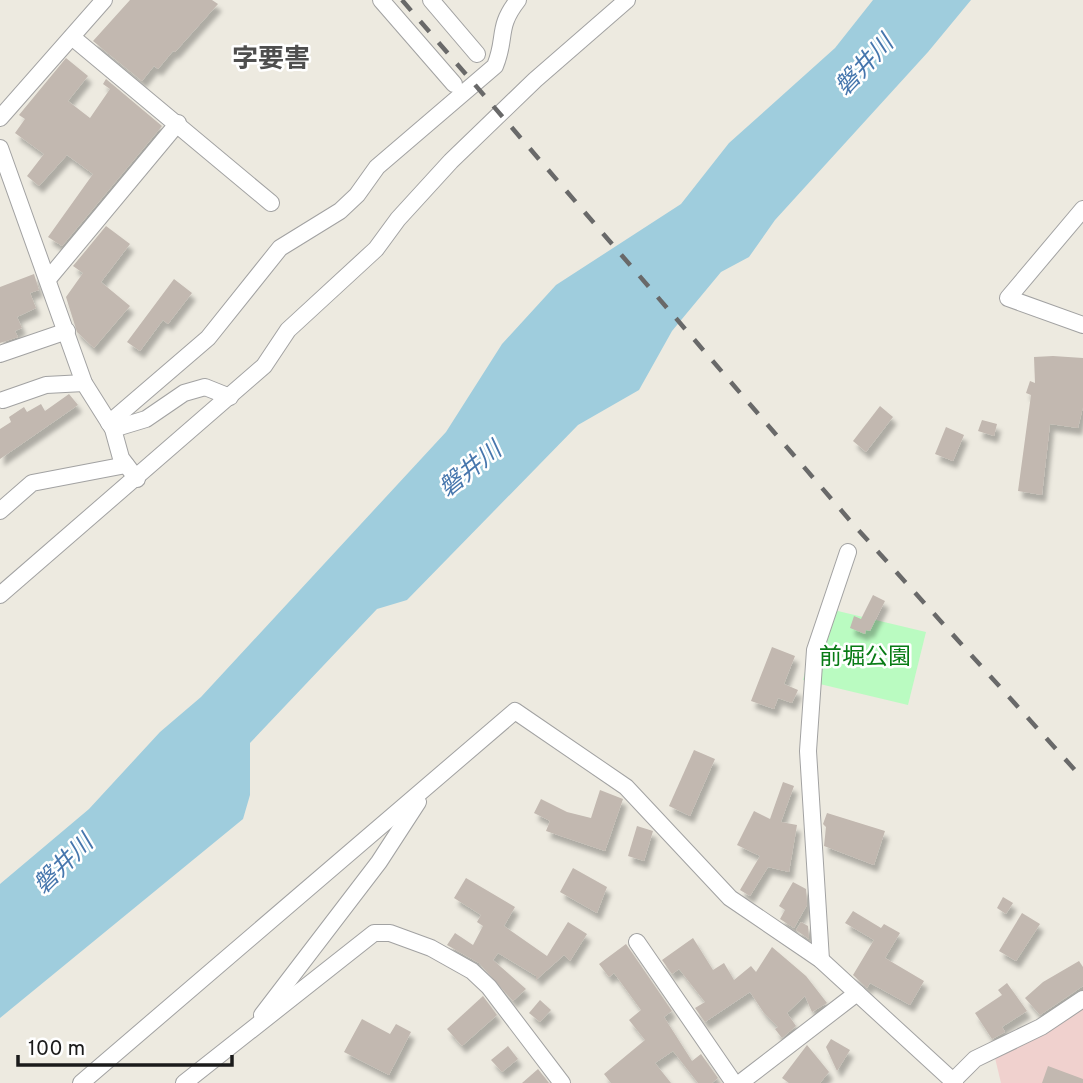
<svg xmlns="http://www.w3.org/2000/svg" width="1083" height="1083" font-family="Overpass,'Noto Sans JP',sans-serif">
<defs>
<filter id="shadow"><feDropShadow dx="4" dy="7" stdDeviation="2" flood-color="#0004"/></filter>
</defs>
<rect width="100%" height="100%" fill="#edeae0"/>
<polygon fill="#f0d1ce" points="1083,1007 1083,1083 1001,1083 995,1058"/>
<polygon fill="#bafbc1" points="821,607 926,632 908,705 803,680"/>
<polygon fill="#9fcddd" points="873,0 971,0 928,52 775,220 749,257 721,272 672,331 639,390 578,425 407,600 377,609 250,743 250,795 243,819 0,1018 0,884 89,809 160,732 201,697 446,432 502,344 556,285 681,204 729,143 835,48"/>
<g fill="#c2b8b0" filter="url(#shadow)">
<polygon points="130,0 212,0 218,4 175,52 173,51 158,69 154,66 142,81 93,41"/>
<polygon points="66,58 88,76 68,101 90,118 110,89 103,84 106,79 162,126 62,246 48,237 93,174 67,155 39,186 27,176 44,154 15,133 25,119 19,115"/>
<polygon points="106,226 130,244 101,282 130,306 94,348 77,332 66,297 83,273 73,266"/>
<polygon points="34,274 39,290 30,293 36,308 17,317 22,328 15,331 18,337 0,343 0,287"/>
<polygon points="174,279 192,293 168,324 163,320 140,351 127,342"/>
<polygon points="1053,356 1083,358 1083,407 1078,428 1050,424 1042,495 1018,491 1031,395 1026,393 1030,381 1035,383 1034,357"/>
<polygon points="69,394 78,405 0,459 0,429 11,422 9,417 24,407 27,412 41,404 45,411"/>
<polygon points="880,406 893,417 866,452 853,441"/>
<polygon points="982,420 997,424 994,436 978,431"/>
<polygon points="946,427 964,435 953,461 935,454"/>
<polygon points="873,595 885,601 870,631 866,630 865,634 850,628 854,616 861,619"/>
<polygon points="772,647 795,656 784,684 798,690 792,703 778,698 774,709 751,701"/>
<polygon points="694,750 715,759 690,816 669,806"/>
<polygon points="783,782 794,786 781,822 797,825 789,872 768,867 750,896 740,890 760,856 737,845 754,811 770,819"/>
<polygon points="600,790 623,799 605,851 546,831 550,821 534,813 541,799 567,812 591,818"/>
<polygon points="827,813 885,831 874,865 824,846 826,827 823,824"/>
<polygon points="637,826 653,831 644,861 628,856"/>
<polygon points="573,868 607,887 597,913 560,892"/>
<polygon points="466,878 515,907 504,926 547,956 568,922 587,934 570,961 564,955 536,980 536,976 498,953 493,960 526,989 513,1001 479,963 447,945 455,933 473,945 483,926 477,922 481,915 454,898"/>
<polygon points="793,882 806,889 807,905 794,928 780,919 785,910 779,906"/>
<polygon points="1003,897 1013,903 1006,914 997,908"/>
<polygon points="853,911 881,928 884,924 900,933 885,958 924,981 910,1005 870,983 867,988 853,975 874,940 845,923"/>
<polygon points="1022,913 1040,924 1016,961 999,951"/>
<polygon points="801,922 808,926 809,939 796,930"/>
<polygon points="693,938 713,970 724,963 734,980 751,966 756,972 772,947 806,976 827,1003 812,1012 805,996 787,1013 796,1026 782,1038 775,1029 778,1027 764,1013 750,992 705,1022 695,1008 705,1002 679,969 672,974 662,960"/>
<polygon points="626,944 672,1011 664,1017 692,1061 701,1054 718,1078 712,1083 698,1083 673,1051 655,1063 671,1083 611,1083 604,1074 645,1040 629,1020 641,1010 614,973 609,977 599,964"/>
<polygon points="1079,961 1083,967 1083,986 1040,1015 1025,998 1043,982"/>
<polygon points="1007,983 1027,1011 1002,1027 1005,1032 992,1039 975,1013 1002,995 998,990"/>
<polygon points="483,996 497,1015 462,1046 447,1029"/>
<polygon points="540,1000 551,1010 540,1022 529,1013"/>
<polygon points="362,1019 390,1034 396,1024 411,1032 389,1075 344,1052"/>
<polygon points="831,1039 850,1050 837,1071 826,1047"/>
<polygon points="807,1045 829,1072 820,1083 789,1083 782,1078"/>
<polygon points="508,1046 518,1059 502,1072 491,1060"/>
<polygon points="1048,1066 1083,1079 1083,1083 1042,1083"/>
<polygon points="538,1069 549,1083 522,1083"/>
</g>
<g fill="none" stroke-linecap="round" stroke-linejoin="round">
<g stroke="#a2a2a2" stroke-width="18">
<g id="minor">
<polyline points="381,0 454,84"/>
<polyline points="431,0 477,54"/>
<polyline points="72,37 271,203"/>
<polyline points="0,118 104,0"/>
<polyline points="0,148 84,383 113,429 121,458 137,479"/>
<polyline points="1083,209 1008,298 1083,325"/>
<polyline points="49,278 178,123"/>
<polyline points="0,354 67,331"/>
<polyline points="3,400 46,385 84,383"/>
<path d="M109,423L208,338L280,248L340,211L357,195L377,167L495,66C507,37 496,28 518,0"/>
<polyline points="113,429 146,419 184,393 205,387 230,397"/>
<polyline points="0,511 32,483 126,465"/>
<polyline points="0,595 264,366 288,330 376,249 398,219 451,161 535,80 627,0"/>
<polyline points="637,942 734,1083"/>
<polyline points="821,960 808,751 815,650 848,552"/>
<polyline points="262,1015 379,862 418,802"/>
<polyline points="953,1081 975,1059 1041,1027 1083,999"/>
<polyline points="81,1083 515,711 626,787 730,898 821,960 955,1083"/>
<polyline points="184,1083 374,933 390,933 431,948 472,971 489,987 562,1083"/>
<polyline points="740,1083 857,993"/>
</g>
</g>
<use href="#minor" stroke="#fff" stroke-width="16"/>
<polyline stroke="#696969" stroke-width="4.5" stroke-dasharray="14 14" stroke-linecap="butt" points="402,0 853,524 1083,779"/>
</g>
<g text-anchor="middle" stroke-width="5" stroke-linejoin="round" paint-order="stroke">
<g font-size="23" fill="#087b15" stroke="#fff">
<text x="865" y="664">前堀公園</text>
</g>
<g font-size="24" font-style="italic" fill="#4676ad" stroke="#fff">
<text transform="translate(864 65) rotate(-47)" y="8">磐井川</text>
<text transform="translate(470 469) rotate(-39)" y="8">磐井川</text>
<text transform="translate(63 864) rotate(-45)" y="8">磐井川</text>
</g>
<g font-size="26" font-weight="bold" fill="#4e4e4e" stroke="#fff">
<text x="271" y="67">字要害</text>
</g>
</g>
<path d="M18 1055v10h214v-10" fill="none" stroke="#1b1b1b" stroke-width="3.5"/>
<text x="28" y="1055" font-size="21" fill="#1b1b1b" stroke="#ffffff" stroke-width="5" paint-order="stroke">100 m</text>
</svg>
